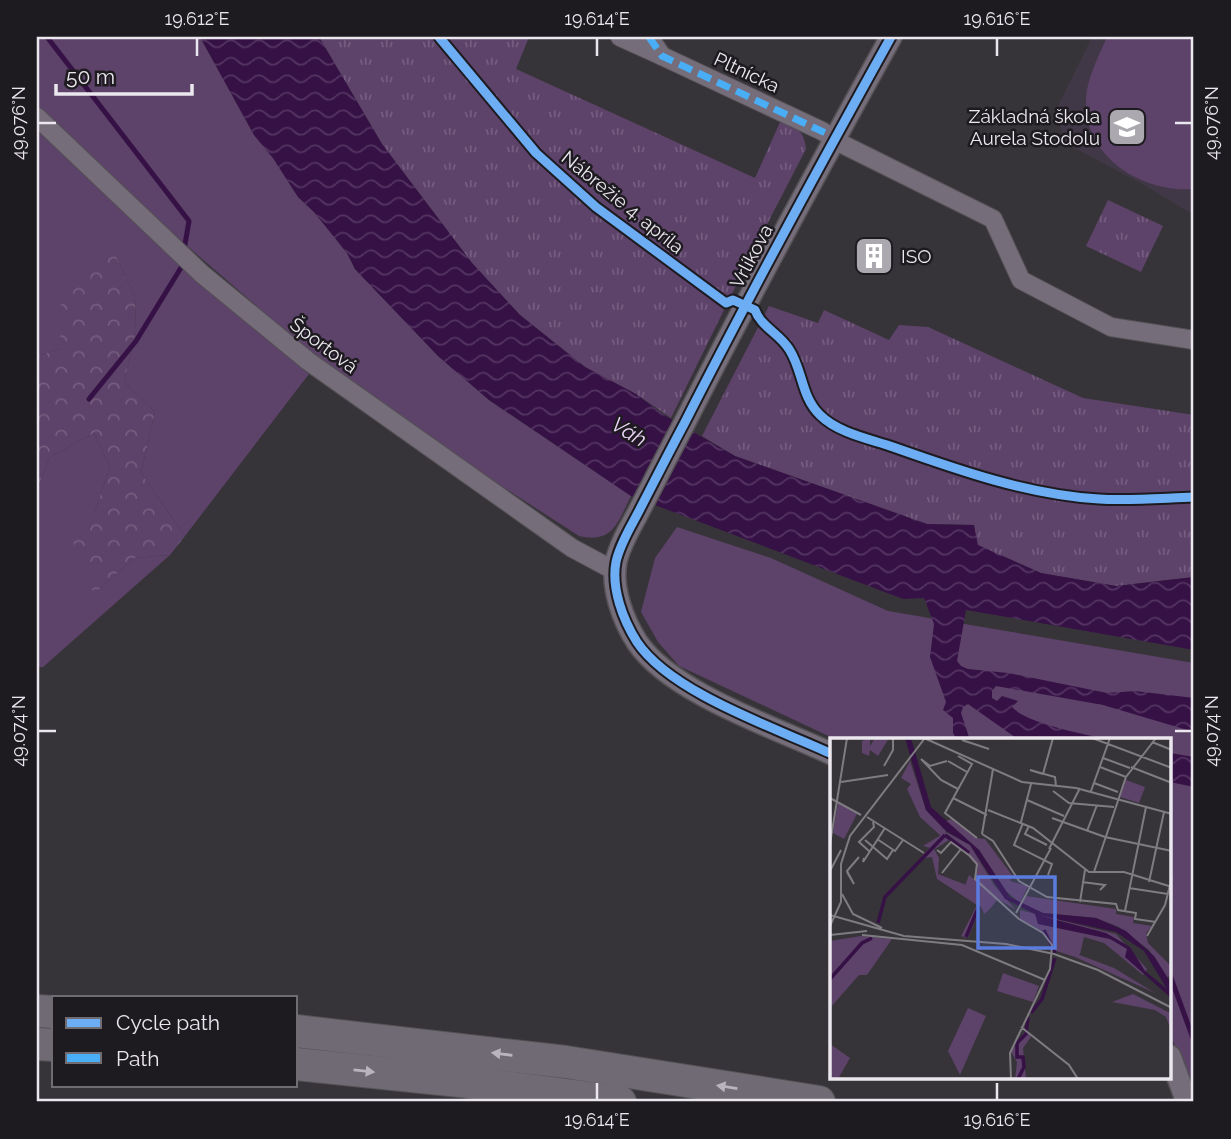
<svg xmlns="http://www.w3.org/2000/svg" width="1231" height="1139" font-family="Raleway,sans-serif">
<defs>
<pattern id="forest-crowns" width="20" height="18" patternUnits="userSpaceOnUse" patternTransform="scale(1.75)"><rect width="20" height="18" fill="#5d4269"/><path d="M2 6a3 3 0 1 1 6 0M12 15a3 3 0 1 1 6 0" fill="none" stroke="#745d7f"/></pattern>
<pattern id="park-tufts" width="24" height="20" patternUnits="userSpaceOnUse" patternTransform="scale(1.75)"><rect width="24" height="20" fill="#5d4269"/><path d="M3 7l-1-3M5 7V3M7 7l1-3M15 17l-1-3M17 17v-4M19 17l1-3" fill="none" stroke="#745d7f"/></pattern>
<pattern id="water-waves" width="16" height="10" patternUnits="userSpaceOnUse" patternTransform="scale(1.75)"><rect width="16" height="10" fill="#361146"/><path d="M0 5q4-4 8 0t8 0" fill="none" stroke="#533461"/></pattern>
</defs>
<rect width="100%" height="100%" fill="#373439"/>
<polygon fill="#413847" points="1092,37 1194,37 1194,215 1144,185 1065,143 1056,110"/>
<g fill="#5d4269">
<path d="M37,37H200L254,135L273,158L298,197L314,212L347,253L355,269L438,356L489,400L631,496C618,522 613,544 579,536L469,465L318,359L171,232L37,108Z"/>
<path d="M1107,37H1194V189C1142,193 1083,157 1086,99C1087,77 1099,56 1107,37Z"/>
<polygon points="37,128 225,304 309,374 185,536 141,473 155,412 124,382 136,331 135,297 116,256 60,349 37,356"/>
<polygon points="94,433 110,467 94,513 95,593 134,558 170,555 43,667 37,667 37,489 50,457"/>
<polygon points="677,527 771,558 888,611 1194,663 1194,1093 1170,1034 1170,740 837,740 679,666 658,642 641,612 655,558"/>
</g>
<polygon fill="url(#forest-crowns)" points="116,256 135,297 136,331 124,382 155,412 141,473 185,536 170,555 134,558 94,594 67,527 94,513 110,467 94,433 50,457 37,489 37,356 60,349 60,306 100,258"/>
<g fill="url(#park-tufts)">
<path d="M319,37H529L516,69L755,178L781,120C797,128 804,130 806,149L748,261L671,418L636,394L585,367L520,315L472,263L382,144Z"/>
<polygon points="1108,200 1163,226 1141,272 1086,246"/>
<polygon points="769,306 818,323 824,310 889,340 899,325 928,327 1083,398 1194,415 1194,577 1116,586 1041,573 977,545 974,525 927,524 735,456 702,436"/>
</g>
<g fill="url(#water-waves)">
<path d="M200,37H319L382,144L472,263L520,315L585,367L636,394L664,415L735,456L927,524L974,525L978,545L1041,573L1116,586L1194,577V650L966,610L957,661L961,666L968,669L1008,673L1107,693L1135,691L1194,698V732L1103,705L996,686L992,691V698L997,701L1002,696L1018,701L1012,707C1027,724 1086,734 1109,740H1019L968,704L963,707L961,713L970,740H957L953,733V718L943,710L946,702L930,657L934,624L924,598L903,599L631,496L489,400L438,356L355,269L347,253L314,212L298,197L273,158L254,135Z"/>
<polygon points="1170,753 1194,757 1194,787 1170,782"/>
</g>
<g fill="none" stroke-linecap="round" stroke-linejoin="round">
<g stroke="#361146" stroke-width="5">
<polyline points="47,37 189,221 184,250"/>
<polyline points="89,399 136,341 182,266 183,260"/>
<polyline points="1170,975 1194,1041"/>
</g>
<g stroke="#545155" stroke-width="20">
<g id="minor">
<polyline points="620,37 662,56"/>
<polyline points="649,37 662,56 822,131 844,145 993,219 1021,280 1111,327 1194,340"/>
<polyline points="37,117 202,274 308,361 572,548 615,571"/>
</g>
</g>
<g stroke="#545155" stroke-width="24">
<g id="tertiary">
<path d="M832,754C776,728 671,693 637,642C623,620 611,588 616,562C620,543 632,525 640,509C655,480 669,452 684,424C750,294 820,165 891,37"/>
<polyline points="1170,1056 1187,1102"/>
</g>
</g>
<g stroke="#545155" stroke-width="34">
<g id="motorway">
<polyline points="37,1011 54,1012"/>
<polyline points="296,1031 566,1062 819,1102"/>
<polyline points="37,1044 54,1045"/>
<polyline points="296,1064 460,1081 620,1102"/>
</g>
</g>
<use href="#minor" stroke="#756d7a" stroke-width="18"/>
<use href="#tertiary" stroke="#756d7a" stroke-width="21"/>
<use href="#motorway" stroke="#6f6a73" stroke-width="32"/>
<polyline stroke="#49aef6" stroke-width="7" stroke-dasharray="14 7" stroke-linecap="butt" points="649,37 662,56 834,137"/>
<g stroke="#1e1b20" stroke-width="13">
<g id="cycleway">
<path d="M439,37L536,153L596,207L726,303L733,300L755,310C761,327 779,333 789,349C803,370 801,397 820,415C838,433 870,439 893,447C958,470 1029,495 1099,499C1130,501 1163,498 1194,497"/>
<path d="M832,754C776,728 671,693 637,642C623,620 611,588 616,562C620,543 632,525 640,509C655,480 669,452 684,424C750,294 820,165 891,37"/>
</g>
</g>
<use href="#cycleway" stroke="#6dadf4" stroke-width="9"/>
</g>
<defs><path id="oneway-solid" d="M-6-.8H1V-3.2L6.5 0L1 3.2V.8H-6Z" transform="scale(1.75)"/></defs>
<g fill="#b9b5bd">
<use href="#oneway-solid" transform="translate(502 1054) rotate(-173)"/>
<use href="#oneway-solid" transform="translate(364 1071) rotate(6)"/>
<use href="#oneway-solid" transform="translate(727 1087) rotate(-171)"/>
</g>
<path fill="none" stroke="#ebe7ee" stroke-width="2.5" d="M197,38V56M597,38V56M997,38V56M38,123H56M1175,123H1192M38,731H56M1175,731H1192M597,1083V1100M997,1083V1100"/>
<defs>
<g id="school-square" transform="scale(2.0125)"><rect x="-9" y="-9" width="18" height="18" rx="4" fill="#aca8af" stroke="#1e1b20"/><path d="M0-5L7-2L0 1L-7-2ZM-4 1L0 2.5L4 1V4Q0 6-4 4Z" fill="#fff"/></g>
<g id="building-square" transform="scale(2.0125)"><rect x="-9" y="-9" width="18" height="18" rx="4" fill="#aca8af" stroke="#1e1b20"/><path d="M-4-6H4V6H1V3H-1V6H-4ZM-2.5-4.3h1.7v1.8h-1.7ZM.8-4.3h1.7v1.8H.8ZM-2.5-1h1.7V.8h-1.7ZM.8-1h1.7V.8H.8Z" fill="#fff"/></g>
</defs>
<g fill-rule="evenodd">
<use href="#school-square" x="1127" y="127"/>
<use href="#building-square" x="874" y="256"/>
</g>
<g text-anchor="middle" stroke-width="5" stroke-linejoin="round" paint-order="stroke">
<g font-size="19" fill="#ebe7ee" stroke="#1e1b20">
<text transform="translate(747 72) rotate(25)" y="7">Pltnícka</text>
<text transform="translate(623 202) rotate(39)" y="7">Nábrežie 4. apríla</text>
<text transform="translate(751 256) rotate(-62)" y="7">Vrlíkova</text>
<text transform="translate(324 345) rotate(37)" y="7">Športová</text>
</g>
<g font-size="19" fill="#ebe7ee" stroke="#1e1b20" text-anchor="end">
<text x="1100" y="123">Základná škola<tspan x="1100" dy="22">Aurela Stodolu</tspan></text>
<text x="901" y="263" text-anchor="start">ISO</text>
</g>
<g font-size="21" font-style="italic" fill="#edd5f9" stroke="#1e1b20">
<text transform="translate(629 432) rotate(31)" y="7">Váh</text>
</g>
</g>
<g transform="translate(830 738)">
<rect width="341" height="341" fill="#373439"/>
<path d="M40,0V8L45,0H59L48,18L40,12L39,18L32,15V3ZM8,65L27,76L14,101L3,95ZM116,94L140,107L164,147L186,172L168,161L159,172L135,148L139,137L145,142L148,129L128,107L119,102L105,111L93,108ZM190,172L286,196L317,231L313,237L274,205L254,199L250,216L245,219L223,212L214,194L190,181ZM31,198L62,201L37,237H29L0,270V203ZM173,235L209,248L203,264L167,253ZM138,270L156,278L130,337L118,313ZM196,292L201,299L193,310L196,340L185,341L187,324L181,314ZM0,306L20,320L8,341H0Z" fill="#5d4269"/>
<path d="M102,107L109,120L108,136L144,150L148,161L156,158L159,172L154,176L151,168L138,200L131,198L147,167L107,141L102,119L95,120L62,152ZM247,216L284,230L325,255L245,219ZM303,256L340,275L341,292L336,279L325,272L282,264Z" fill="#5d4269"/>
<path d="M80,23L96,72L116,93L112,99L90,79L77,51L81,46L71,40ZM296,42L315,49L309,65L290,59ZM121,81L146,100L155,101L182,137L180,143L198,148L190,165L176,153L149,112L114,84ZM196,158L286,171V176L304,179L303,185L322,188L316,195L318,205L341,228V236L337,240L319,212L289,189L266,180L213,175L192,166Z" fill="#5d4269"/>
<path d="M75,0H81L101,69L149,112L180,159L213,175L266,180L296,193L324,218L341,245V260L295,219L297,211L280,201L208,186L205,176L175,161L140,107L116,93L96,72ZM208,177L286,194L314,213L337,251L315,233L300,209L276,195Z" fill="#361146" fill-rule="evenodd"/>
<path fill="none" stroke="#361146" stroke-width="3.5" d="M115,97L139,115M48,185L55,159L115,97M214,192L225,215M136,199L149,168M0,241L32,205L42,200M201,275L212,261L225,220M188,341L194,329L193,319H187V305L196,296L198,279"/>
<path fill="none" stroke="#7f7c81" stroke-width="2" d="M94,0L192,44L246,50L342,76M262,0L342,30M132,2L159,11M322,4L342,12M128,18L142,26L115,75L147,100M273,20L300,30M117,23L100,28L91,21L111,42L128,51M118,23L137,34M54,28L63,12V0M270,29L296,39M301,29L342,45M213,36L200,32L225,39L226,48M213,36L223,0M11,44L58,37M264,45L288,54M223,53L239,65L284,69M261,53L280,0M0,60L31,77M123,60L157,77M197,62L234,78M158,72L203,90L259,134H294L342,149M37,79L94,115M222,80L275,99L342,113M191,84L201,46M193,85L184,107L222,126L218,137M199,88L195,96L217,107M257,93L267,67M152,96L163,103L189,143L217,159L286,166L288,172L306,175L305,181L326,184M152,96L163,31M47,101L65,113L73,102M35,102L57,121L63,112M0,106L17,0M219,111L250,50M107,112L111,115L121,104L140,118L147,126L145,141L189,181L213,195L222,207L220,231L180,315L181,341M39,113L29,104L44,89L43,84M34,120L33,124L55,90M0,133L11,112M17,134L24,146L17,133L29,119M264,134L296,39L326,0M112,135L131,111M252,144L275,147L270,152M319,144L334,74M299,150L338,156M12,156L23,176L52,190M250,164L255,132M295,173L316,69M186,175L221,110M0,177L74,198L176,206L224,216L268,232L342,270M0,188L11,164V126L20,98L95,0M0,197L37,193M32,197L132,207L215,242M317,198L335,167L342,139M191,289L239,327L248,341"/>
<path fill="#5b7cdf" fill-opacity="0.15" stroke="#5b7cdf" stroke-width="3.5" d="M148,139H225V210H148Z"/>
<rect width="341" height="341" fill="none" stroke="#ebe7ee" stroke-width="3.5"/>
</g>
<rect width="1231" height="1139" fill="none" stroke="#1e1b20" stroke-width="77"/>
<rect x="52" y="996" width="245" height="91" fill="#1e1b20" stroke="#706d72" stroke-width="2"/>
<rect x="66" y="1018" width="35" height="10" fill="#6dadf4" stroke="#706d72" stroke-width="2"/>
<text x="116" y="1030" font-size="21" fill="#ebe7ee">Cycle path</text>
<rect x="66" y="1053" width="35" height="10" fill="#49aef6" stroke="#706d72" stroke-width="2"/>
<text x="116" y="1066" font-size="21" fill="#ebe7ee">Path</text>
<path d="M56 84v10h136v-10" fill="none" stroke="#ebe7ee" stroke-width="3.5"/>
<text x="66" y="84" font-size="21" fill="#ebe7ee" stroke="#1e1b20" stroke-width="5" paint-order="stroke">50 m</text>
<rect x="38" y="38" width="1154" height="1062" fill="none" stroke="#ebe7ee" stroke-width="2.5"/>
<g font-size="18" text-anchor="middle" fill="#ebe7ee">
<text x="197" y="25">19.612°E</text>
<text x="597" y="25">19.614°E</text>
<text x="997" y="25">19.616°E</text>
<text transform="translate(19 123) rotate(-90)" y="6">49.076°N</text>
<text transform="translate(1212 123) rotate(-90)" y="6">49.076°N</text>
<text transform="translate(19 731) rotate(-90)" y="6">49.074°N</text>
<text transform="translate(1212 731) rotate(-90)" y="6">49.074°N</text>
<text x="597" y="1126">19.614°E</text>
<text x="997" y="1126">19.616°E</text>
</g>
</svg>
